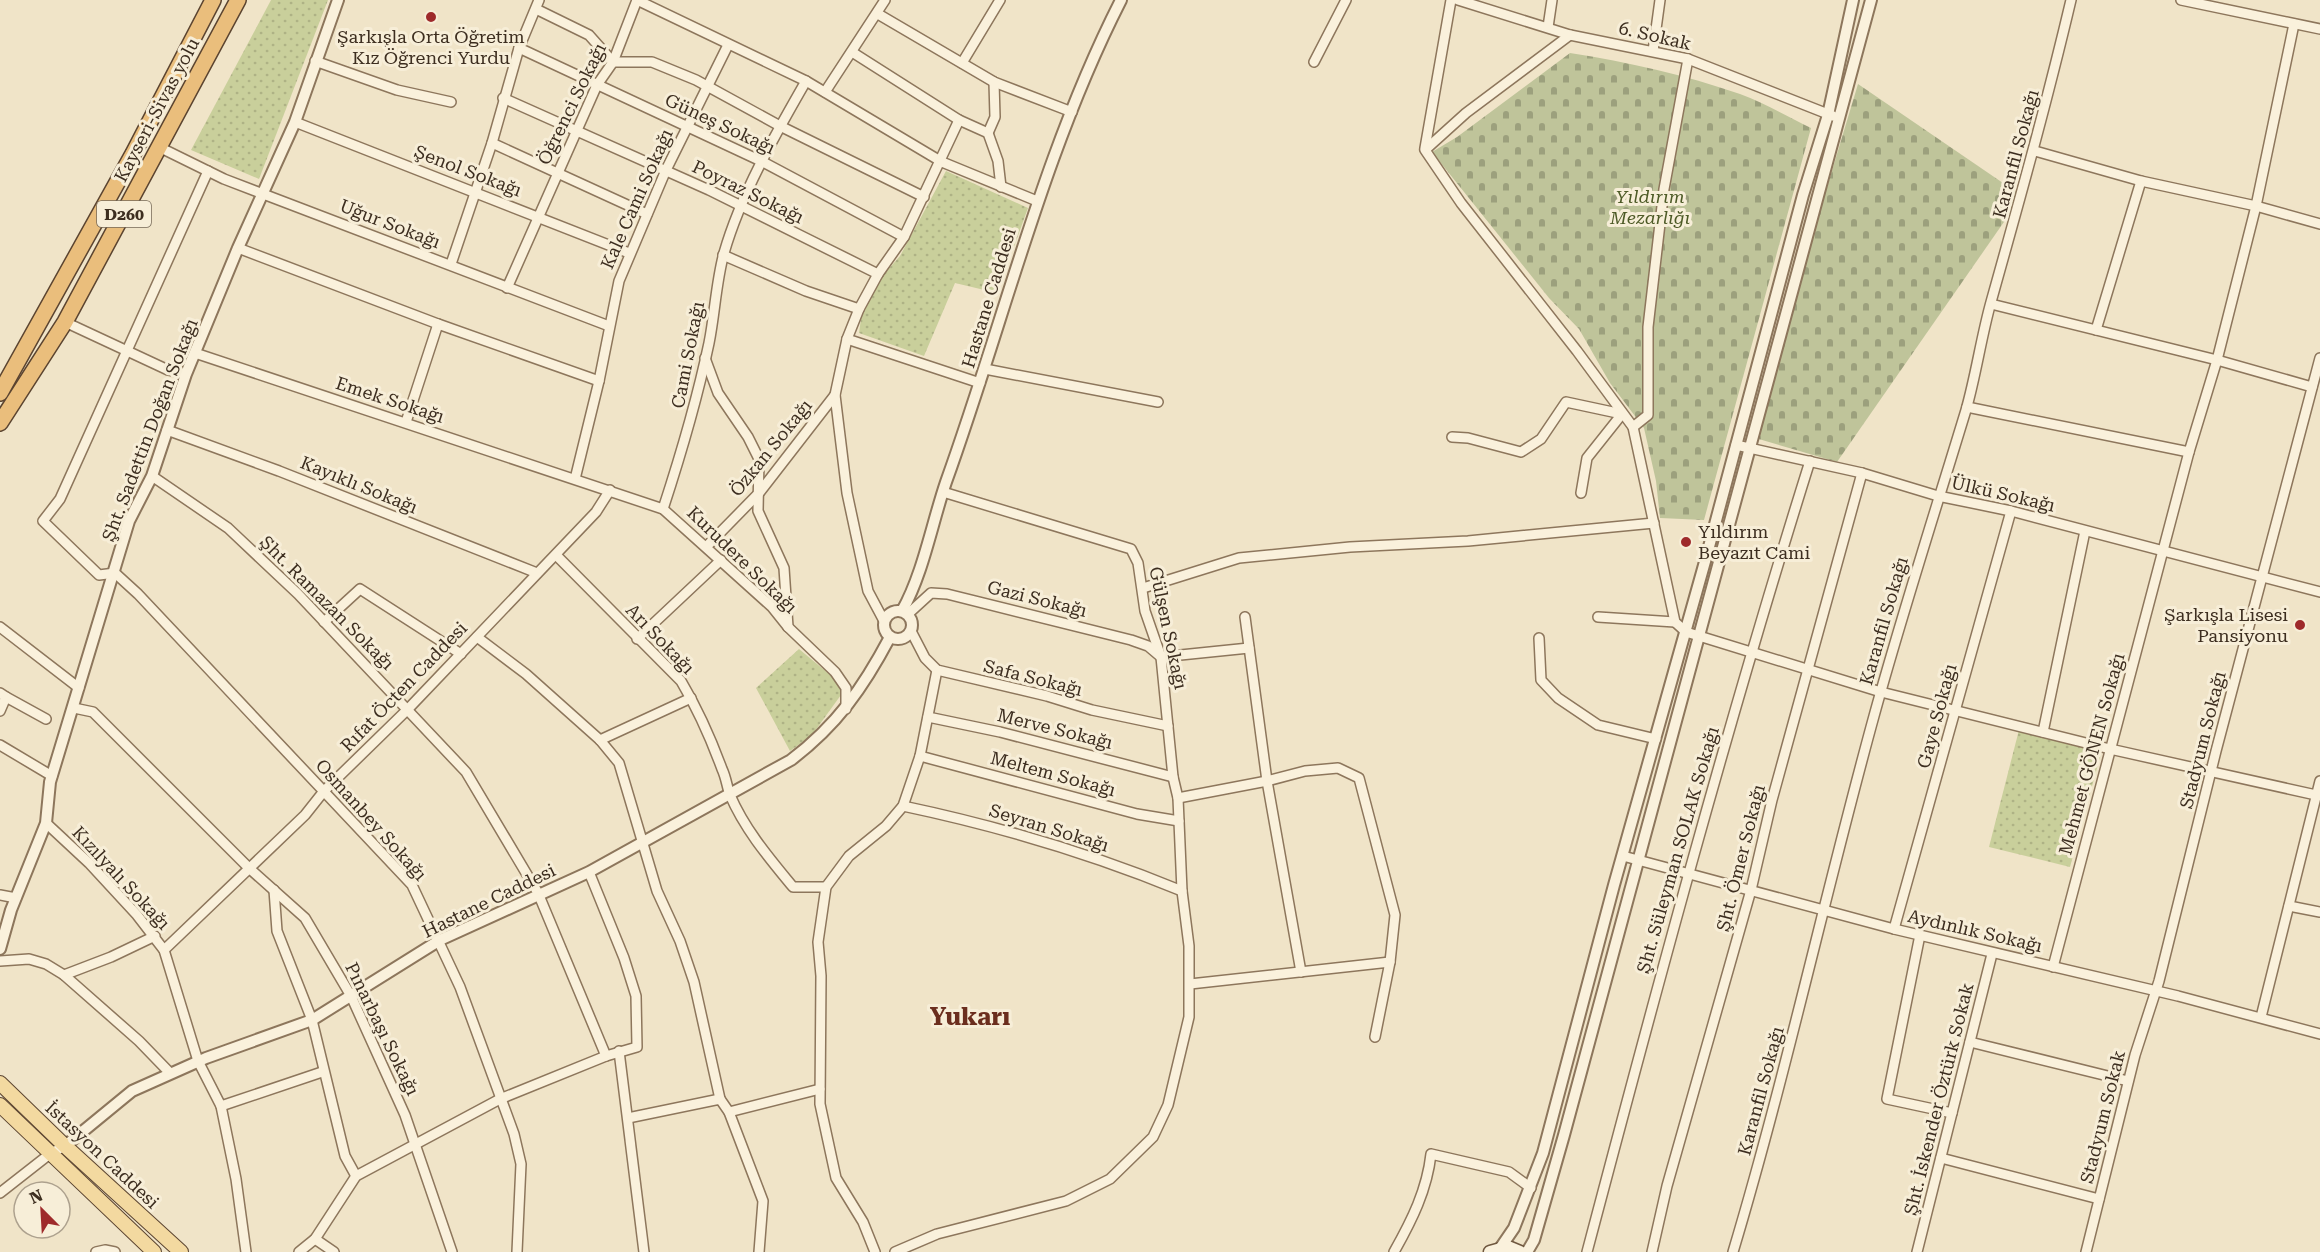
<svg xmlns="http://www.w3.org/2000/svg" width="2320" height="1252" font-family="'Roboto Serif',serif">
<defs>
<pattern id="cemetery-stones" width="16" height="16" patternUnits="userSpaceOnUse" patternTransform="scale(1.5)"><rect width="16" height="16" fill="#bfc49a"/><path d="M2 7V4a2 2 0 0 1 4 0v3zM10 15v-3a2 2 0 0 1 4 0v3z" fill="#9ca07d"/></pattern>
<pattern id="park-dots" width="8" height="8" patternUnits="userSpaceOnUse" patternTransform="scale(1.5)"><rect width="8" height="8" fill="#c9cf9b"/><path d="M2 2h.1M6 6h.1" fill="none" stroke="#aeb285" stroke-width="1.8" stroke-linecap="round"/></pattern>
</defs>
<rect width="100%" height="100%" fill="#f0e4c8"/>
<g fill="url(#cemetery-stones)">
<path d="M1570,53C1628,62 1685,75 1740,94C1765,103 1788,117 1811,128L1704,520L1660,518L1656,481L1644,428L1610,383L1579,329L1549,298L1432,152L1457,137Z"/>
<polygon points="1858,84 2022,196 1837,462 1752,437"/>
</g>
<g fill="url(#park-dots)">
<polygon points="271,0 328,0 259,179 191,150"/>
<polygon points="946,171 1028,208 997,293 955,283 924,356 859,333 861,319 878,281 900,256"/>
<polygon points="799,649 846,688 812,735 790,751 756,688"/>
<polygon points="2020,726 2103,746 2070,867 1989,847"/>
</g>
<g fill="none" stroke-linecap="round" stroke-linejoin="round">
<g stroke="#8d765c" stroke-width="12">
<g id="minor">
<polyline points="637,0 806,81 942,162 1037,201"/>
<polyline points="1458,0 1570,35 1688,59 1833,116"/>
<polyline points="2181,0 2320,29"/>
<polyline points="536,9 589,35 613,62 652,62 696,80 780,126 924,197"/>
<polyline points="878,14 994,82 1072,112"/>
<polyline points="1548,27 1552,0"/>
<polyline points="1570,35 1466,113 1425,150 1461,203 1577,351 1633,427 1675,622 1686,632 1881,692 2110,749 2316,795"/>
<polyline points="519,48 763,162 904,237"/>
<polyline points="1653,51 1660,0"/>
<polyline points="852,52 959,120 988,133 998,161 1001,187"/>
<polyline points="315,61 397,90 451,102"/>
<polyline points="1314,62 1346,0"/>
<polyline points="962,63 1000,0"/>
<polyline points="825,92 885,0"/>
<polyline points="503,98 709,190 878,274"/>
<polyline points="295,122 629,253"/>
<polyline points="988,133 995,117 994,82"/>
<polyline points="492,143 647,214"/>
<polyline points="161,148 224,179 609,326"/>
<polyline points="1425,148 1451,0"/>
<polyline points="2035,151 2141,181 2256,206 2320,224"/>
<polyline points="208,171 60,499 43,521 99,575 115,573 138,594 412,885 460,987 514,1134 521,1164 517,1252"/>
<polyline points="238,248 438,324 599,381"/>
<polyline points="723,255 806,291 859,309"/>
<polyline points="451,264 492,143 519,48 539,0"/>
<polyline points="507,288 597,85 613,62 637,0"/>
<polyline points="1991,304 2217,360 2312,387"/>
<polyline points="65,322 168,370 186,374"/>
<polyline points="2096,330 2141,181"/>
<polyline points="847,339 980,383"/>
<polyline points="195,353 663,509 772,607 788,627 835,672 846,688 846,709"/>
<polyline points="705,358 718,393 748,437 759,459 758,511 784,568 788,627"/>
<polyline points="985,369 1158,402"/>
<polyline points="1967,407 2189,452"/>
<polyline points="406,422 438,324"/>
<polyline points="1633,427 1648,415 1648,327 1664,189 1688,59"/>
<polyline points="167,430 279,471 537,573"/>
<polyline points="1452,437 1468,438 1521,452 1541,439 1566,402 1622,414 1587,458 1581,493"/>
<polyline points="1736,445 1862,473 1938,496 2011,511 2320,592"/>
<polyline points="152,476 228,528 298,594 466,772 538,893 606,1056"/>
<polyline points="575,479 599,381 619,281 666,170 728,45"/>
<path d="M663,509C681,454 697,400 709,343C715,313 716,282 724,253C741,194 775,135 806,81"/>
<polyline points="707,546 759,493 835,395"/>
<path d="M556,555L681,681C697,708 711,739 722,769C726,777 727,787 730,795C745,830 770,859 793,887H826"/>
<polyline points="1143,588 1239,558 1350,547 1468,541 1654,523"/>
<polyline points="908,614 931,593 947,594 1131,640 1148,646 1161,657 1249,648"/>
<polyline points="1245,617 1267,781 1301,972"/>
<polyline points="1598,617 1675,622"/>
<polyline points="884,621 868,591 847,493 835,395 847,339 859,309 878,274 904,237 959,120"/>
<polyline points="324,622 360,589 461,654"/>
<polyline points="0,627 79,688"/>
<polyline points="911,631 925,658 937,670 1047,696 1092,710 1168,726"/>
<polyline points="477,637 526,674 600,740 619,763 657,891 680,941 694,982 720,1099"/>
<polyline points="1539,638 1541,680 1558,698 1598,725 1656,739"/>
<polyline points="637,639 721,560"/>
<polyline points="0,693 6,697 0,711"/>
<polyline points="6,697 46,719"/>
<polyline points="74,708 93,712 250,869 305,918 351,996 405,1115 452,1252"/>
<polyline points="928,717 1000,732 1173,777"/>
<polyline points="2043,732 2085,531"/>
<polyline points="600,740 691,698"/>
<polyline points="0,745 52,776"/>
<polyline points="920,756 1137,814 1179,821"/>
<polyline points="1178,798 1267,781 1305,771 1338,768 1359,778 1395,915 1390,962"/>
<path d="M903,806C998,826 1092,854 1182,891"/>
<polyline points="46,823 89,863 137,915 164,950 198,1061 221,1106 236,1179 246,1252"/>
<polyline points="1623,856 1894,929 2178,996 2320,1034"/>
<polyline points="274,890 277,931 312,1020 345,1156 356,1176"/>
<polyline points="0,895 16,898"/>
<polyline points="2289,906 2320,912"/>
<polyline points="1894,929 2011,511"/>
<polyline points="1920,935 1887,1099 1952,1113"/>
<polyline points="164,950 305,815 324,791 408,709 596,512 610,490"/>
<polyline points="0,961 29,959 46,964 64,975 139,1041 170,1073"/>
<polyline points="2053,967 2189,452 2217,360 2256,206 2294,24"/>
<polyline points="64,975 111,957 155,936"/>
<polyline points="1190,984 1390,962 1375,1037"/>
<polyline points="2261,1017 2320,781"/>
<polyline points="1970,1042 2128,1081"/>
<polyline points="619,1051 644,1252"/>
<polyline points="221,1106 322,1072"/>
<polyline points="729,1112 820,1089"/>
<polyline points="628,1118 720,1099 729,1112 763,1201 759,1252"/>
<polyline points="1941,1158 2099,1199"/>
<polyline points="0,1193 51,1153 65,1146"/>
<polyline points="315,1239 334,1252"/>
<polyline points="96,1252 105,1250 115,1252"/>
<polyline points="299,1252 315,1239 356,1176 500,1099 606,1056 637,1047 636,996 624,958 589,872"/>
<polyline points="875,1252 863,1222 836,1178 820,1104 821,976 818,942 826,887 849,856 886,826 903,806 920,756 937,670"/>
<polyline points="895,1252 937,1234 1066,1201 1110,1179 1153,1137 1168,1105 1189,1017 1189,946 1182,891 1178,798 1173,777 1161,657 1145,611 1138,563 1131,549 943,492"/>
<path d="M1394,1252C1412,1220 1427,1190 1431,1154L1509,1172L1531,1188"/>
<path d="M1587,1252C1657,987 1728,722 1810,461"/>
<polyline points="1652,1252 1667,1186 1751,890 1772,800 1862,473"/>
<path d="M1733,1252C1786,1075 1825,894 1874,716C1902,614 1935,512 1966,410C1976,375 1981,338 1991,302C2019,202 2047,102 2071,0"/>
<polyline points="1917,1252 1992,954"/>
<polyline points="2086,1252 2135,1055 2159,981 2216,751 2320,358"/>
</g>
</g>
<g stroke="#8d765c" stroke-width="14">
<g id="tertiary">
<circle cx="898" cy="625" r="14"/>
<path d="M902,611C923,574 932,523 946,482C1004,321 1043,153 1121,0"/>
<polyline points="0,949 11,910 46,823 50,782 129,521 152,476 186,374 238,248 295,122 338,0"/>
<path d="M65,1146L132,1091L206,1058L312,1020L440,940L589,872L791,760C837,725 863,688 890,637"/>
<polyline points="1501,1247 1514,1228 1543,1153 1614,885 1706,558 1803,195 1828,115 1853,0"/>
<polyline points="1527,1252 1534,1240 1564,1135 1871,0"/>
</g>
</g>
<g stroke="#6f573f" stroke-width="15">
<polyline id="secondary" points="1490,1252 1508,1247 1520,1252"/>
</g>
<g stroke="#5b4430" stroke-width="16">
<g id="primary">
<polyline points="0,1083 65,1146 181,1252"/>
<polyline points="0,1105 154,1252"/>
</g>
</g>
<g stroke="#5b4430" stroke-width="18">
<g id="trunk">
<polyline points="0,393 133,154 213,0"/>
<polyline points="0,423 65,322 238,0"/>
</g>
</g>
<use href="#minor" stroke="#faf1dc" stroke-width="9"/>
<use href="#tertiary" stroke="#faf1dc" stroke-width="10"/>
<use href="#secondary" stroke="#faf1dc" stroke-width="12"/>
<use href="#primary" stroke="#f3d9a0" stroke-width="14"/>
<use href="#trunk" stroke="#eabe7c" stroke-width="15"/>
</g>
<g fill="#9e2a2b" stroke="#f7eed8" stroke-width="2">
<circle cx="431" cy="17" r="6"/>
<circle cx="1686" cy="542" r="6"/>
<circle cx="2300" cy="625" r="6"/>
</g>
<g text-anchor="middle" stroke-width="6" stroke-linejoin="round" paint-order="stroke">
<rect fill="#f7eed8" stroke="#756857" stroke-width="1.5" x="97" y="201" width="54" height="26" rx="4.5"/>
<g font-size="16" font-weight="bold" fill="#3d2e20">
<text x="124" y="220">D260</text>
</g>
<g font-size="18" fill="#3d2e20" stroke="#f7eed8">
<text transform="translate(1655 36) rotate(13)" y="6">6. Sokak</text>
<text transform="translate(572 104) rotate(-64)" y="6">Öğrenci Sokağı</text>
<text transform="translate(157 110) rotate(-62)" y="6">Kayseri-Sivas yolu</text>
<text transform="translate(720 124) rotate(25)" y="6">Güneş Sokağı</text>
<text transform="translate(2016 154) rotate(-75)" y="6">Karanfil Sokağı</text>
<text transform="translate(468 171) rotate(21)" y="6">Şenol Sokağı</text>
<text transform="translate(748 192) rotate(26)" y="6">Poyraz Sokağı</text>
<text transform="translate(637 199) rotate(-66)" y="6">Kale Cami Sokağı</text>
<text transform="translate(390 224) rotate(21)" y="6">Uğur Sokağı</text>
<text transform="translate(989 298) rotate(-73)" y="6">Hastane Caddesi</text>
<text transform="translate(688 355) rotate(-79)" y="6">Cami Sokağı</text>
<text transform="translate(390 400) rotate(18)" y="6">Emek Sokağı</text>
<text transform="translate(150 430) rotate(-69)" y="6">Şht. Sadettin Doğan Sokağı</text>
<text transform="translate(771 448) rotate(-51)" y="6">Özkan Sokağı</text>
<text transform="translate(359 485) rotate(22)" y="6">Kayıklı Sokağı</text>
<text transform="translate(2003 494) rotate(13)" y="6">Ülkü Sokağı</text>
<text transform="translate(742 560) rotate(44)" y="6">Kurudere Sokağı</text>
<text transform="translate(1037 599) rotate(14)" y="6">Gazi Sokağı</text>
<text transform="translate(327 603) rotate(45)" y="6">Şht. Ramazan Sokağı</text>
<text transform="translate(1884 621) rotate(-74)" y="6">Karanfil Sokağı</text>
<text transform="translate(1168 628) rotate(78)" y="6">Gülşen Sokağı</text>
<text transform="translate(660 639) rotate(46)" y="6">Arı Sokağı</text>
<text transform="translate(1033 678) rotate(14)" y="6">Safa Sokağı</text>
<text transform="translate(404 687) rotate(-46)" y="6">Rıfat Öcten Caddesi</text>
<text transform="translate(1937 716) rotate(-75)" y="6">Gaye Sokağı</text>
<text transform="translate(1055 729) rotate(14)" y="6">Merve Sokağı</text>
<text transform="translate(2203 740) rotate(-76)" y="6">Stadyum Sokağı</text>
<text transform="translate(2092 754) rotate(-75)" y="6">Mehmet GÖNEN Sokağı</text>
<text transform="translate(1053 774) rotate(15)" y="6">Meltem Sokağı</text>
<text transform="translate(371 820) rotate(48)" y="6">Osmanbey Sokağı</text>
<text transform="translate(1049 828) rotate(17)" y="6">Seyran Sokağı</text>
<text transform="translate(1678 850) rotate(-74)" y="6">Şht. Süleyman SOLAK Sokağı</text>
<text transform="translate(1741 858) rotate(-76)" y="6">Şht. Ömer Sokağı</text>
<text transform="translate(121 878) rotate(47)" y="6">Kızılyalı Sokağı</text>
<text transform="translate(489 901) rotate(-26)" y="6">Hastane Caddesi</text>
<text transform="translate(1975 931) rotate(13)" y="6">Aydınlık Sokağı</text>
<text transform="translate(382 1029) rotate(64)" y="6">Pınarbaşı Sokağı</text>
<text transform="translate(1761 1091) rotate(-75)" y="6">Karanfil Sokağı</text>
<text transform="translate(1939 1099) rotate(-76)" y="6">Şht. İskender Öztürk Sokak</text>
<text transform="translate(2103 1117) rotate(-76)" y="6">Stadyum Sokak</text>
<text transform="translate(102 1155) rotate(43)" y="6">İstasyon Caddesi</text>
</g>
<g font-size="18" fill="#3d2e20" stroke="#f7eed8">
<text x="431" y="43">Şarkışla Orta Öğretim<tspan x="431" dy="21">Kız Öğrenci Yurdu</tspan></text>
<text x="1698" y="538" text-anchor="start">Yıldırım<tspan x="1698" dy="21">Beyazıt Cami</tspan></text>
<text x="2288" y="621" text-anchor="end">Şarkışla Lisesi<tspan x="2288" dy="21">Pansiyonu</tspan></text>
</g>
<g font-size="18" font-style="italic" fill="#4d5a26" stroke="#f7eed8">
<text x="1650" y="203">Yıldırım<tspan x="1650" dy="21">Mezarlığı</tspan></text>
</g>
<g font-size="24" font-weight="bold" fill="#6b2e1e" stroke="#f7eed8">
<text x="970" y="1025">Yukarı</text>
</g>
</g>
<g transform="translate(42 1210) rotate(336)"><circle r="28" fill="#f7eed8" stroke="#ada18e" stroke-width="1.5"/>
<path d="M0-4.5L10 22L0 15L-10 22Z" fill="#9e2a2b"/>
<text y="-9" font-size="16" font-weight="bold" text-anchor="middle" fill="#3d2e20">N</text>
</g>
</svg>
